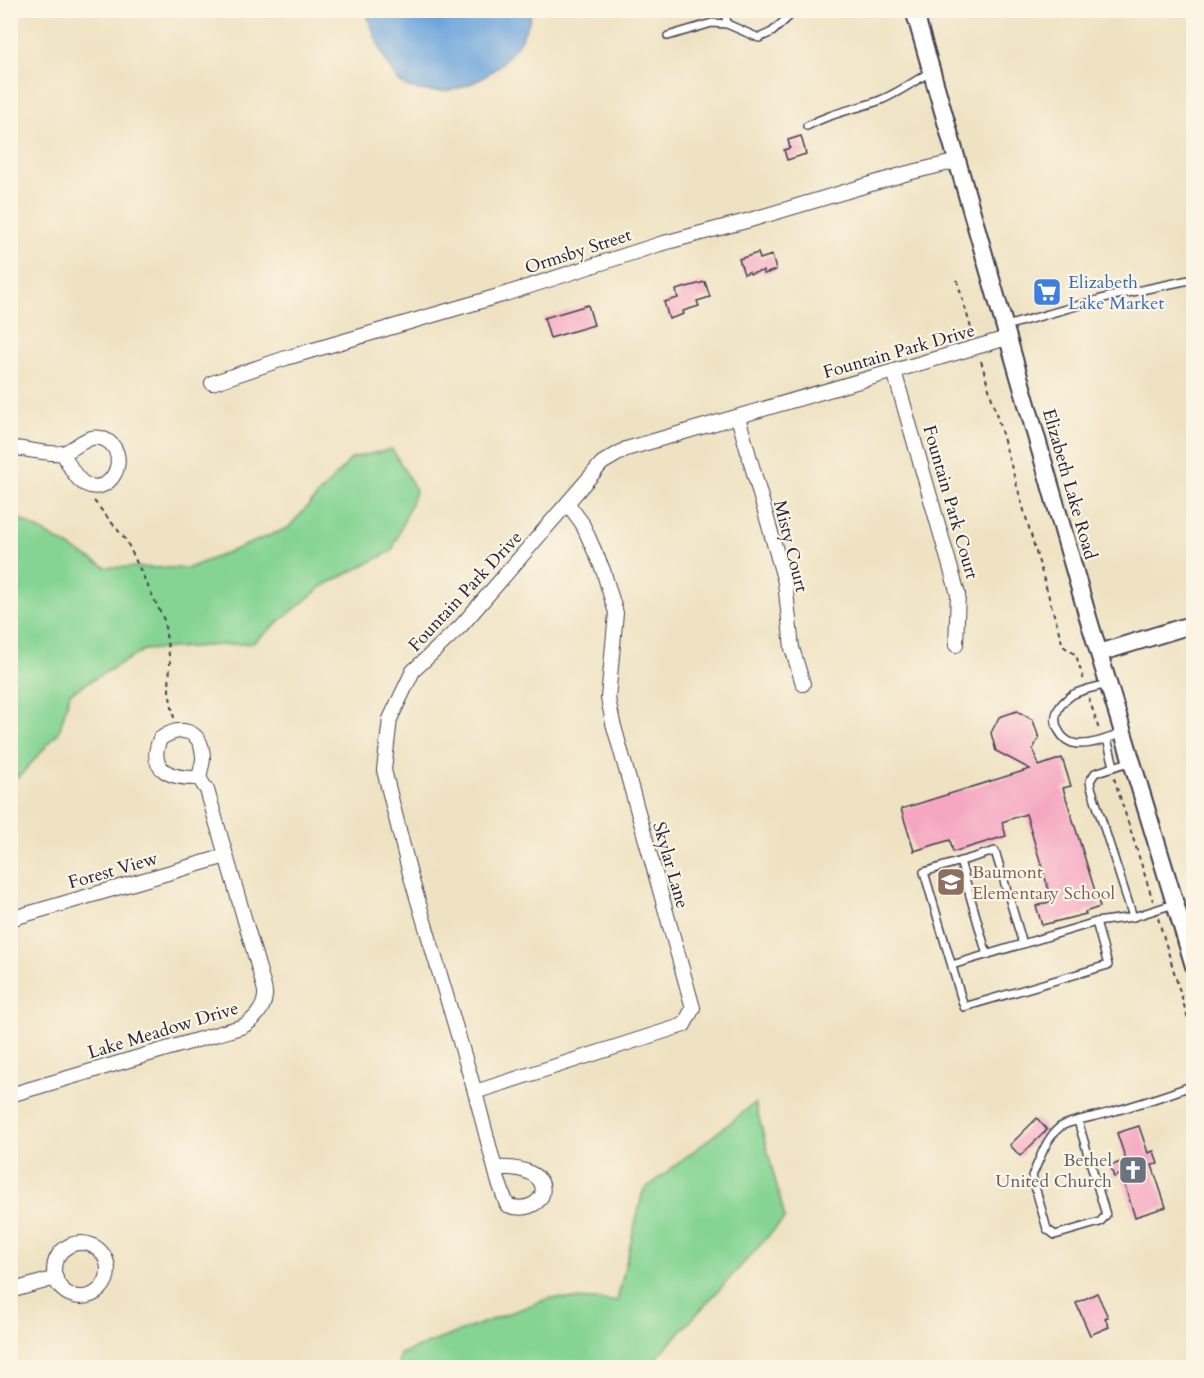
<svg xmlns="http://www.w3.org/2000/svg" width="1204" height="1378" font-family="Cardo,serif">
<rect width="100%" height="100%" fill="#fcf5e5"/>
<filter id="ink" filterUnits="userSpaceOnUse"><feTurbulence type="fractalNoise" baseFrequency=".0167" numOctaves="2"/><feDisplacementMap in="SourceGraphic" scale="12" xChannelSelector="R" yChannelSelector="G"/><feConvolveMatrix kernelMatrix="1 2 1 2 8 2 1 2 1" color-interpolation-filters="sRGB"/></filter>
<filter id="wash" filterUnits="userSpaceOnUse"><feTurbulence type="fractalNoise" baseFrequency=".008" numOctaves="4" result="noise"/><feDisplacementMap in="SourceGraphic" scale="24" xChannelSelector="R" yChannelSelector="G"/><feGaussianBlur stdDeviation="1.35" result="paint"/><feColorMatrix in="noise" values="0 0 0 0 0 0 0 0 0 0 0 0 0 0 0 0 0 1.4 0 .05"/><feComposite in="paint" operator="in"/></filter>
<g filter="url(#wash)">
<rect width="100%" height="100%" fill="#efe2c2"/>
<g fill="#85d493" stroke="#547b67" stroke-width="1.5">
<polygon points="392,449 416,490 392,551 323,586 253,643 144,650 70,693 59,732 18,778 10,757 11,514 105,567 189,568 288,528 352,458"/>
<polygon points="755,1103 785,1218 648,1367 398,1367 400,1354 550,1298 617,1301 643,1191"/>
</g>
<path fill="#6da5dc" stroke="#48648c" stroke-width="1.5" d="M367,11V10L532,11C522,56 476,95 428,91C420,90 409,89 402,84C390,76 369,25 367,11Z"/>
<g id="blocks">
<g fill="#f5a7c2">
<polygon points="801,136 806,154 787,160 784,150 790,148 788,140"/>
<polygon points="758,253 760,259 772,255 776,270 764,274 763,271 750,274 749,272 744,274 739,259"/>
<polygon points="705,282 710,297 697,301 699,306 683,311 684,314 669,319 664,302 678,298 676,290"/>
<polygon points="588,305 594,325 550,338 544,318"/>
<polygon points="1017,711 1033,720 1039,738 1033,749 1039,766 1062,758 1071,786 1063,788 1100,907 1085,912 1086,914 1042,925 1036,906 1052,901 1026,814 1002,822 1006,836 953,852 950,840 914,851 901,809 1030,769 996,751 991,733 999,717"/>
<polygon points="1037,1118 1047,1130 1020,1156 1010,1145"/>
<polygon points="1139,1126 1148,1153 1154,1151 1158,1164 1152,1165 1166,1207 1135,1217 1121,1174 1114,1177 1110,1166 1126,1160 1117,1133"/>
<polygon points="1097,1293 1108,1317 1105,1318 1109,1327 1090,1335 1076,1303"/>
</g>
</g>
</g>
<g filter="url(#ink)">
<use href="#blocks" fill-opacity="0" stroke="#413f4f" stroke-width="1.5"/>
<g fill="none" stroke-linecap="round" stroke-linejoin="round">
<g stroke="#413f4f" stroke-width="10">
<g id="service">
<polyline points="725,10 727,24"/>
<polyline points="668,36 712,23 727,24 759,38 772,32 796,10"/>
<path d="M807,126C830,113 853,110 878,101C897,94 914,81 932,71"/>
<polyline points="1006,326 1108,297 1194,279"/>
<path d="M1108,684C1097,687 1082,689 1072,695C1068,698 1061,704 1059,708C1050,722 1061,742 1077,744C1092,745 1108,739 1122,733"/>
<polyline points="1107,739 1114,766"/>
<polyline points="1132,761 1095,773 1090,781 1091,787 1133,917 1174,904"/>
<polyline points="960,861 987,955"/>
<polyline points="1023,944 995,851 924,872 964,1007 1108,965 1096,922"/>
<polyline points="952,965 1096,922 1133,917"/>
<path d="M1078,1121L1106,1215L1100,1222L1055,1235L1047,1229L1032,1176C1039,1161 1046,1138 1060,1127C1069,1121 1093,1117 1104,1114C1134,1106 1164,1096 1194,1085"/>
</g>
</g>
<g stroke="#413f4f" stroke-width="16">
<g id="minor">
<polyline points="894,371 958,594 956,645"/>
<polyline points="212,383 286,358 502,295 660,244 750,220 908,173 958,161"/>
<polyline points="738,417 785,582 792,648 803,684"/>
<path d="M10,447C23,449 51,455 62,453C76,451 89,428 109,442C130,459 110,497 85,484C75,479 68,463 63,453"/>
<polyline points="10,919 226,856"/>
<polyline points="475,1092 684,1025 693,1008 613,723 608,698 616,613 603,570 582,523 568,504"/>
<path d="M10,1095L241,1027C252,1022 264,1010 265,996C266,990 262,982 261,976L207,790C205,787 200,781 200,777C199,772 203,765 203,758C202,730 181,724 160,739C146,772 174,779 200,778"/>
<path d="M495,1168C566,1164 547,1220 507,1205L498,1180L475,1092L410,874L384,770L390,719L413,671L461,626L602,463L626,449L1007,338"/>
<circle cx="81" cy="1270" r="27"/>
<polyline points="10,1291 56,1278"/>
</g>
</g>
<g stroke="#413f4f" stroke-width="20">
<g id="tertiary">
<polyline points="914,10 1087,614 1194,966"/>
<polyline points="1099,653 1194,624"/>
</g>
</g>
<g stroke="#413f4f" stroke-width="2" stroke-dasharray="4.5 4.5" stroke-linecap="butt">
<polyline points="957,280 973,335"/>
<polyline points="981,361 1063,646 1076,655 1084,681"/>
<polyline points="94,501 126,540 164,620 170,662 169,691 174,718"/>
<polyline points="1089,698 1099,730"/>
<polyline points="1114,778 1153,901"/>
<polyline points="1158,918 1194,1039"/>
</g>
<use href="#service" stroke="#fff" stroke-width="7"/>
<use href="#minor" stroke="#fff" stroke-width="14"/>
<use href="#tertiary" stroke="#fff" stroke-width="16"/>
</g>
</g>
<defs>
<g id="supermarket-square" transform="scale(1.5)"><rect x="-9" y="-9" width="18" height="18" rx="4" fill="#3f7fe0" stroke="#fcf5e5"/><path d="M-6-5.5h2.5l.6 2H6L4.5 2H-2.5L-4.4-4H-6ZM-1.5 3.2a1.3 1.3 0 1 0 .1 0ZM3 3.2a1.3 1.3 0 1 0 .1 0Z" fill="#fff"/></g>
<g id="school-square" transform="scale(1.5)"><rect x="-9" y="-9" width="18" height="18" rx="4" fill="#8d6e63" stroke="#fcf5e5"/><path d="M0-5L7-2L0 1L-7-2ZM-4 1L0 2.5L4 1V4Q0 6-4 4Z" fill="#fff"/></g>
<g id="church-square" transform="scale(1.5)"><rect x="-9" y="-9" width="18" height="18" rx="4" fill="#6b7280" stroke="#fcf5e5"/><path d="M-1.2-6h2.4v3.5h3.3v2.4h-3.3V6h-2.4V-.1h-3.3v-2.4h3.3Z" fill="#fff"/></g>
</defs>
<g fill-rule="evenodd">
<use href="#supermarket-square" x="1047" y="292"/>
<use href="#school-square" x="951" y="882"/>
<use href="#church-square" x="1133" y="1170"/>
</g>
<g text-anchor="middle" stroke-width="4.5" stroke-linejoin="round" paint-order="stroke">
<g font-size="18" fill="#22223b" stroke="#fcf5e5">
<text transform="translate(578 251) rotate(-18)" y="6">Ormsby Street</text>
<text transform="translate(899 351) rotate(-16)" y="6">Fountain Park Drive</text>
<text transform="translate(1070 484) rotate(74)" y="6">Elizabeth Lake Road</text>
<text transform="translate(951 502) rotate(74)" y="6">Fountain Park Court</text>
<text transform="translate(791 546) rotate(76)" y="6">Misty Court</text>
<text transform="translate(465 591) rotate(-47)" y="6">Fountain Park Drive</text>
<text transform="translate(671 865) rotate(74)" y="6">Skylar Lane</text>
<text transform="translate(113 870) rotate(-16)" y="6">Forest View</text>
<text transform="translate(163 1030) rotate(-17)" y="6">Lake Meadow Drive</text>
</g>
<g font-size="18" fill="#366cbe" stroke="#fcf5e5" text-anchor="start">
<text x="1068" y="288">Elizabeth<tspan x="1068" dy="21">Lake Market</tspan></text>
</g>
<g font-size="18" fill="#785e54" stroke="#fcf5e5" text-anchor="start">
<text x="972" y="878">Baumont<tspan x="972" dy="21">Elementary School</tspan></text>
</g>
<g font-size="18" fill="#5b616d" stroke="#fcf5e5" text-anchor="end">
<text x="1112" y="1166">Bethel<tspan x="1112" dy="21">United Church</tspan></text>
</g>
</g>
<rect width="1204" height="1378" fill="none" stroke="#fcf5e5" stroke-width="36"/>
</svg>
